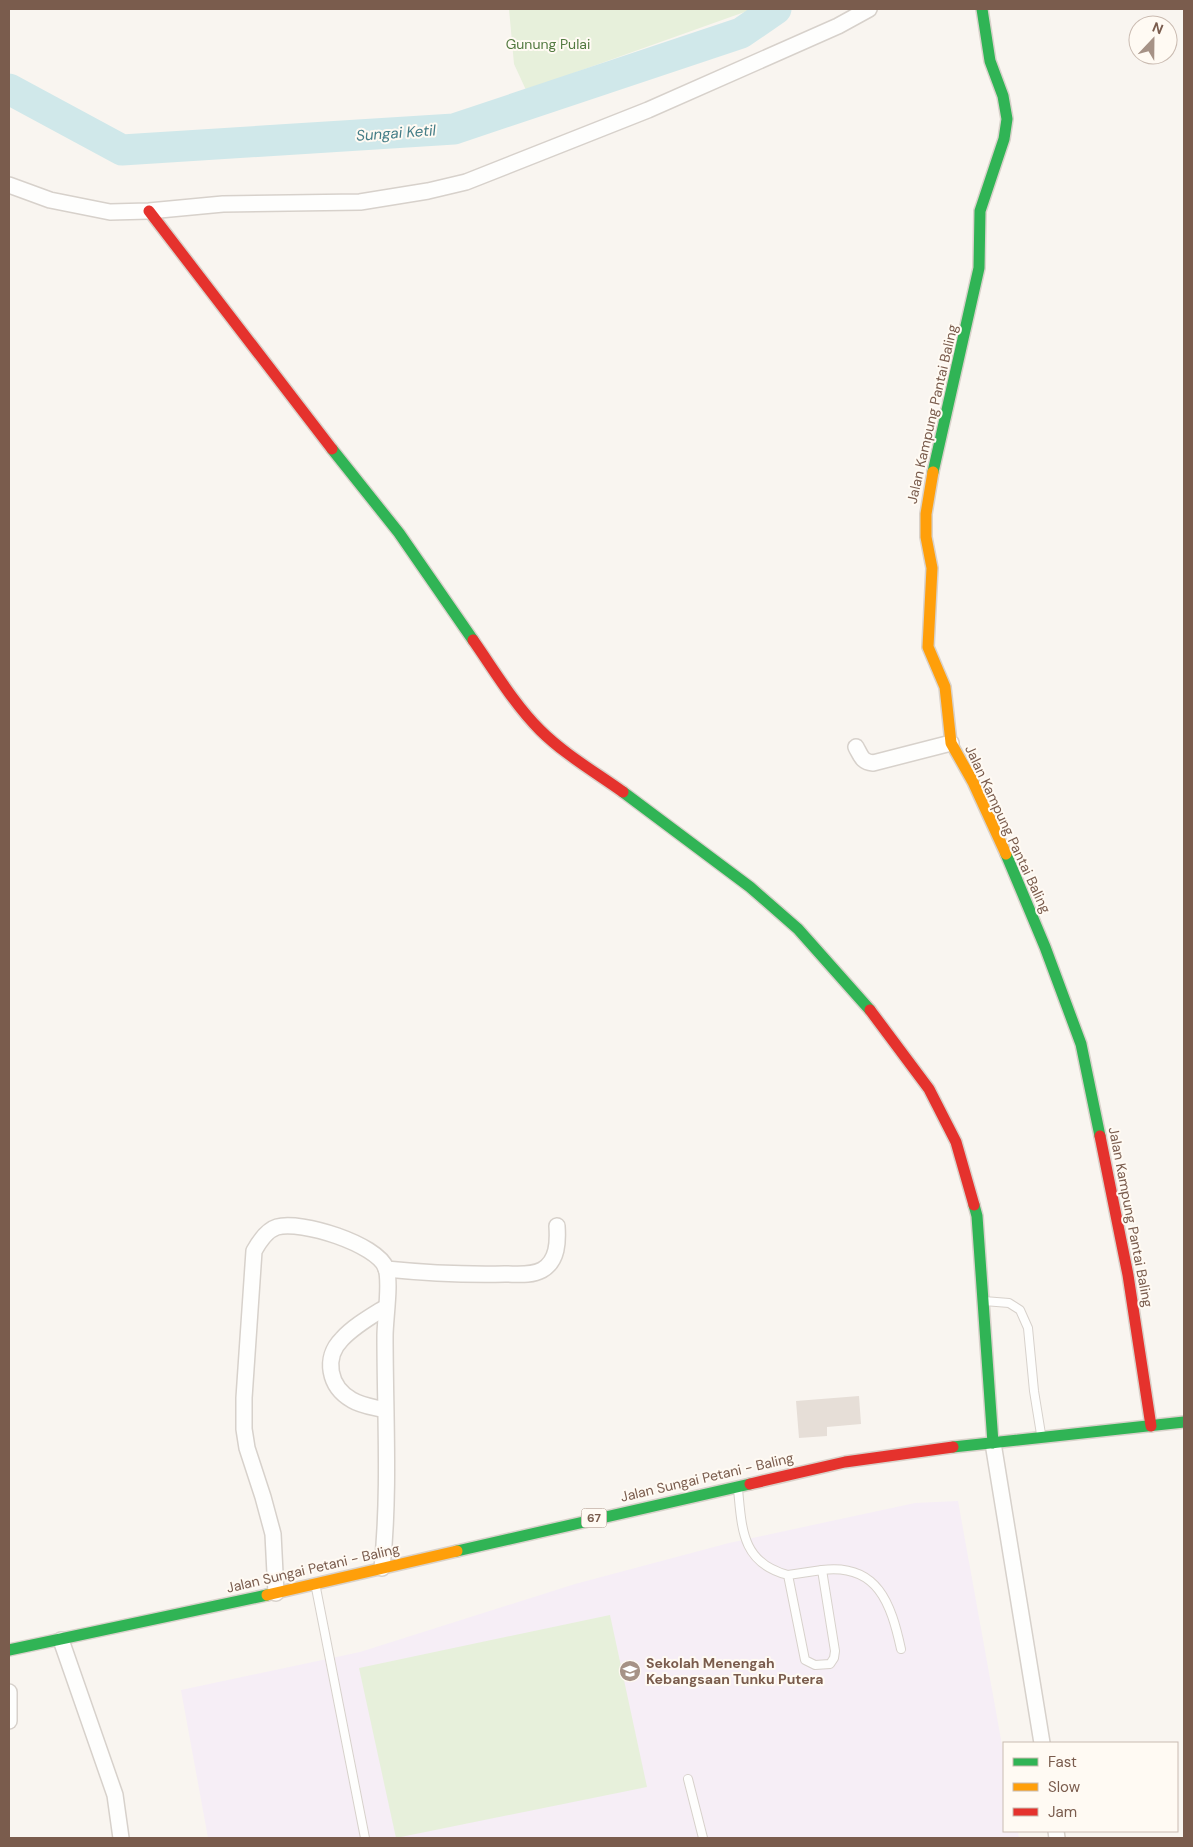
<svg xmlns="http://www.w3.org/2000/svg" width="1193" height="1847" font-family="'DM Sans',sans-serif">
<rect width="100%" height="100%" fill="#f9f5f0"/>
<polygon fill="#f6eef6" points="958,1501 1004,1756 1004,1831 1018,1831 1019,1838 208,1838 181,1690 360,1652 575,1584 729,1543 915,1503"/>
<g fill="#e7f0db">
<polygon points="509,9 753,9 526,90 514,64"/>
<polygon points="610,1615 647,1787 396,1838 359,1668"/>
</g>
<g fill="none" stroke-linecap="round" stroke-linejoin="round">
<polyline stroke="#d0e8ea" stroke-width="31" points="9,89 122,150 454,129 741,33 776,9"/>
</g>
<polygon fill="#e6ded7" points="859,1396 861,1424 827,1427 827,1436 799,1438 796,1401"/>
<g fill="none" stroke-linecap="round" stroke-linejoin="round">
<g stroke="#d7d1cb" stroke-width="10">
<g id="lane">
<polyline points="984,1301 1009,1303 1020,1310 1028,1328 1034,1391 1041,1434"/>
<path d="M738,1489C742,1530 742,1563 788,1575L805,1660L815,1665L830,1664L834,1658L835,1651L822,1570L788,1575"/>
<path d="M822,1570C878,1563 891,1604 901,1649"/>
<polyline points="316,1588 365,1838"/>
<polyline points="688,1779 703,1838"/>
</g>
</g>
<g stroke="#d7d1cb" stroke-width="18">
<g id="street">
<polyline points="9,185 50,200 110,212 149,211 223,204 360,202 428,191 466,182 648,110 838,26 869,9"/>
<path d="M856,747C861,756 862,762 873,763L951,743"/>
<path d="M386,1269C426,1273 464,1275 505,1274C517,1274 531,1276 542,1270C558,1261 558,1241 557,1226"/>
<path d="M385,1410C374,1407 362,1406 352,1400C329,1387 323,1358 342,1339C354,1326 370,1317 386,1307"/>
<polyline points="993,1443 1042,1743"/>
<path d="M276,1593L273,1534L263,1497L247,1448L244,1429V1398L254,1251C259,1242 267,1230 277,1227C301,1220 377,1244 386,1268C391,1283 385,1319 385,1336C385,1414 390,1491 382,1568"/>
<polyline points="61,1640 115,1795 121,1838"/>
<polyline points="9,1692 9,1721"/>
<polyline points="1056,1831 1057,1838"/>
</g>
</g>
<g stroke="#d9d2cb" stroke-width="14">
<g id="fast">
<polyline points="332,449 399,533 473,640"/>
<polyline points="933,472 979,268 980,211 1004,139 1007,119 1003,96 990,61 982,9"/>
<polyline points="623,792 750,887 798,929 870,1010"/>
<polyline points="1006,854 1045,947 1081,1044 1100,1136"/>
<polyline points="974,1205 977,1216 993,1443"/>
<polyline points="953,1447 1184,1422"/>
<polyline points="457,1551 750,1484"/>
<polyline points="9,1650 267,1595"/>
</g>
</g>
<g stroke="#d9d2cb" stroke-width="14">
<g id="slow">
<polyline points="933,472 926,514 926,537 932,568 928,647 945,687 951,743 973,782 1006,854"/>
<polyline points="267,1595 457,1551"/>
</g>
</g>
<g stroke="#d9d2cb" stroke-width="14">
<g id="jam">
<polyline points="149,211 332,449"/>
<path d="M473,640C494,670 514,704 540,730C564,754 595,772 623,792"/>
<polyline points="870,1010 929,1089 956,1142 974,1205"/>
<polyline points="1100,1136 1128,1275 1151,1426"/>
<polyline points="750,1484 845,1462 953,1447"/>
</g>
</g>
<use href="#lane" stroke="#fefefd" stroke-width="8"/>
<use href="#street" stroke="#fefefd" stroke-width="15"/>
<use href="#fast" stroke="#30b455" stroke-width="11"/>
<use href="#slow" stroke="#ff9f0a" stroke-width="11"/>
<use href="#jam" stroke="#e5322d" stroke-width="11"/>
</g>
<defs>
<g id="school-disc" transform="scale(1.125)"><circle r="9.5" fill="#a69286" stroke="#fffaf3"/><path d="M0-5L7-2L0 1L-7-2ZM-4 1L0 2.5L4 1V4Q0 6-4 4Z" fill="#fff"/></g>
</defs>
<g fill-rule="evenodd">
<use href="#school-disc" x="630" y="1671"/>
</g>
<g text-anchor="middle" stroke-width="4" stroke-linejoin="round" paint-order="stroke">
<rect fill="#fffaf3" stroke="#a28b7f" stroke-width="1" x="581.5" y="1508.5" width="25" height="19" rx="4"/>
<g font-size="12" font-weight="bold" fill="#7a5c4d">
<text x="594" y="1522">67</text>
</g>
<g font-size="14" fill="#537a41" stroke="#fffaf3">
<text x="548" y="49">Gunung Pulai</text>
</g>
<g font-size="14" fill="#7a5c4d" stroke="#fffaf3">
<text transform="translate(932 414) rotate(-77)" y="5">Jalan Kampung Pantai Baling</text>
<text transform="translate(1008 829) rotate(65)" y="5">Jalan Kampung Pantai Baling</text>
<text transform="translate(1131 1217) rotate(79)" y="5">Jalan Kampung Pantai Baling</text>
<text transform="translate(707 1477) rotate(-13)" y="5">Jalan Sungai Petani - Baling</text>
<text transform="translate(313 1568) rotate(-13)" y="5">Jalan Sungai Petani - Baling</text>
</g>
<g font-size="14" font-weight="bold" fill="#7a5c4d" stroke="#fffaf3" text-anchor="start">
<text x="646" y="1668">Sekolah Menengah<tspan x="646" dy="16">Kebangsaan Tunku Putera</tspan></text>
</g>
<g font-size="15" font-style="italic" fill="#437c86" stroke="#fffaf3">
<text transform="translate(396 133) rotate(-4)" y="5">Sungai Ketil</text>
</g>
</g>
<rect width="1193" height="1847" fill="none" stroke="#7a5c4d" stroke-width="20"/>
<rect x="1003" y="1742" width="175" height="90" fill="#fffaf3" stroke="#cabbb1"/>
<rect x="1013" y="1758" width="25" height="8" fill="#30b455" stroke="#cabbb1"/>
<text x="1048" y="1767" font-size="15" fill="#7a5c4d">Fast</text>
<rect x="1013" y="1783" width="25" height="8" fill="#ff9f0a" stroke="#cabbb1"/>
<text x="1048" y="1792" font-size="15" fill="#7a5c4d">Slow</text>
<rect x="1013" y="1808" width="25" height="8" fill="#e5322d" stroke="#cabbb1"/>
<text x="1048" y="1817" font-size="15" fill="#7a5c4d">Jam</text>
<g transform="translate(1153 40) rotate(22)"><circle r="24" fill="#fffaf3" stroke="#cabbb1"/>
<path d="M0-4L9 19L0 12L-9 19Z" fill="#a69286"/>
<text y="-8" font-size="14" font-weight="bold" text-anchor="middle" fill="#7a5c4d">N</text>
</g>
</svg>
